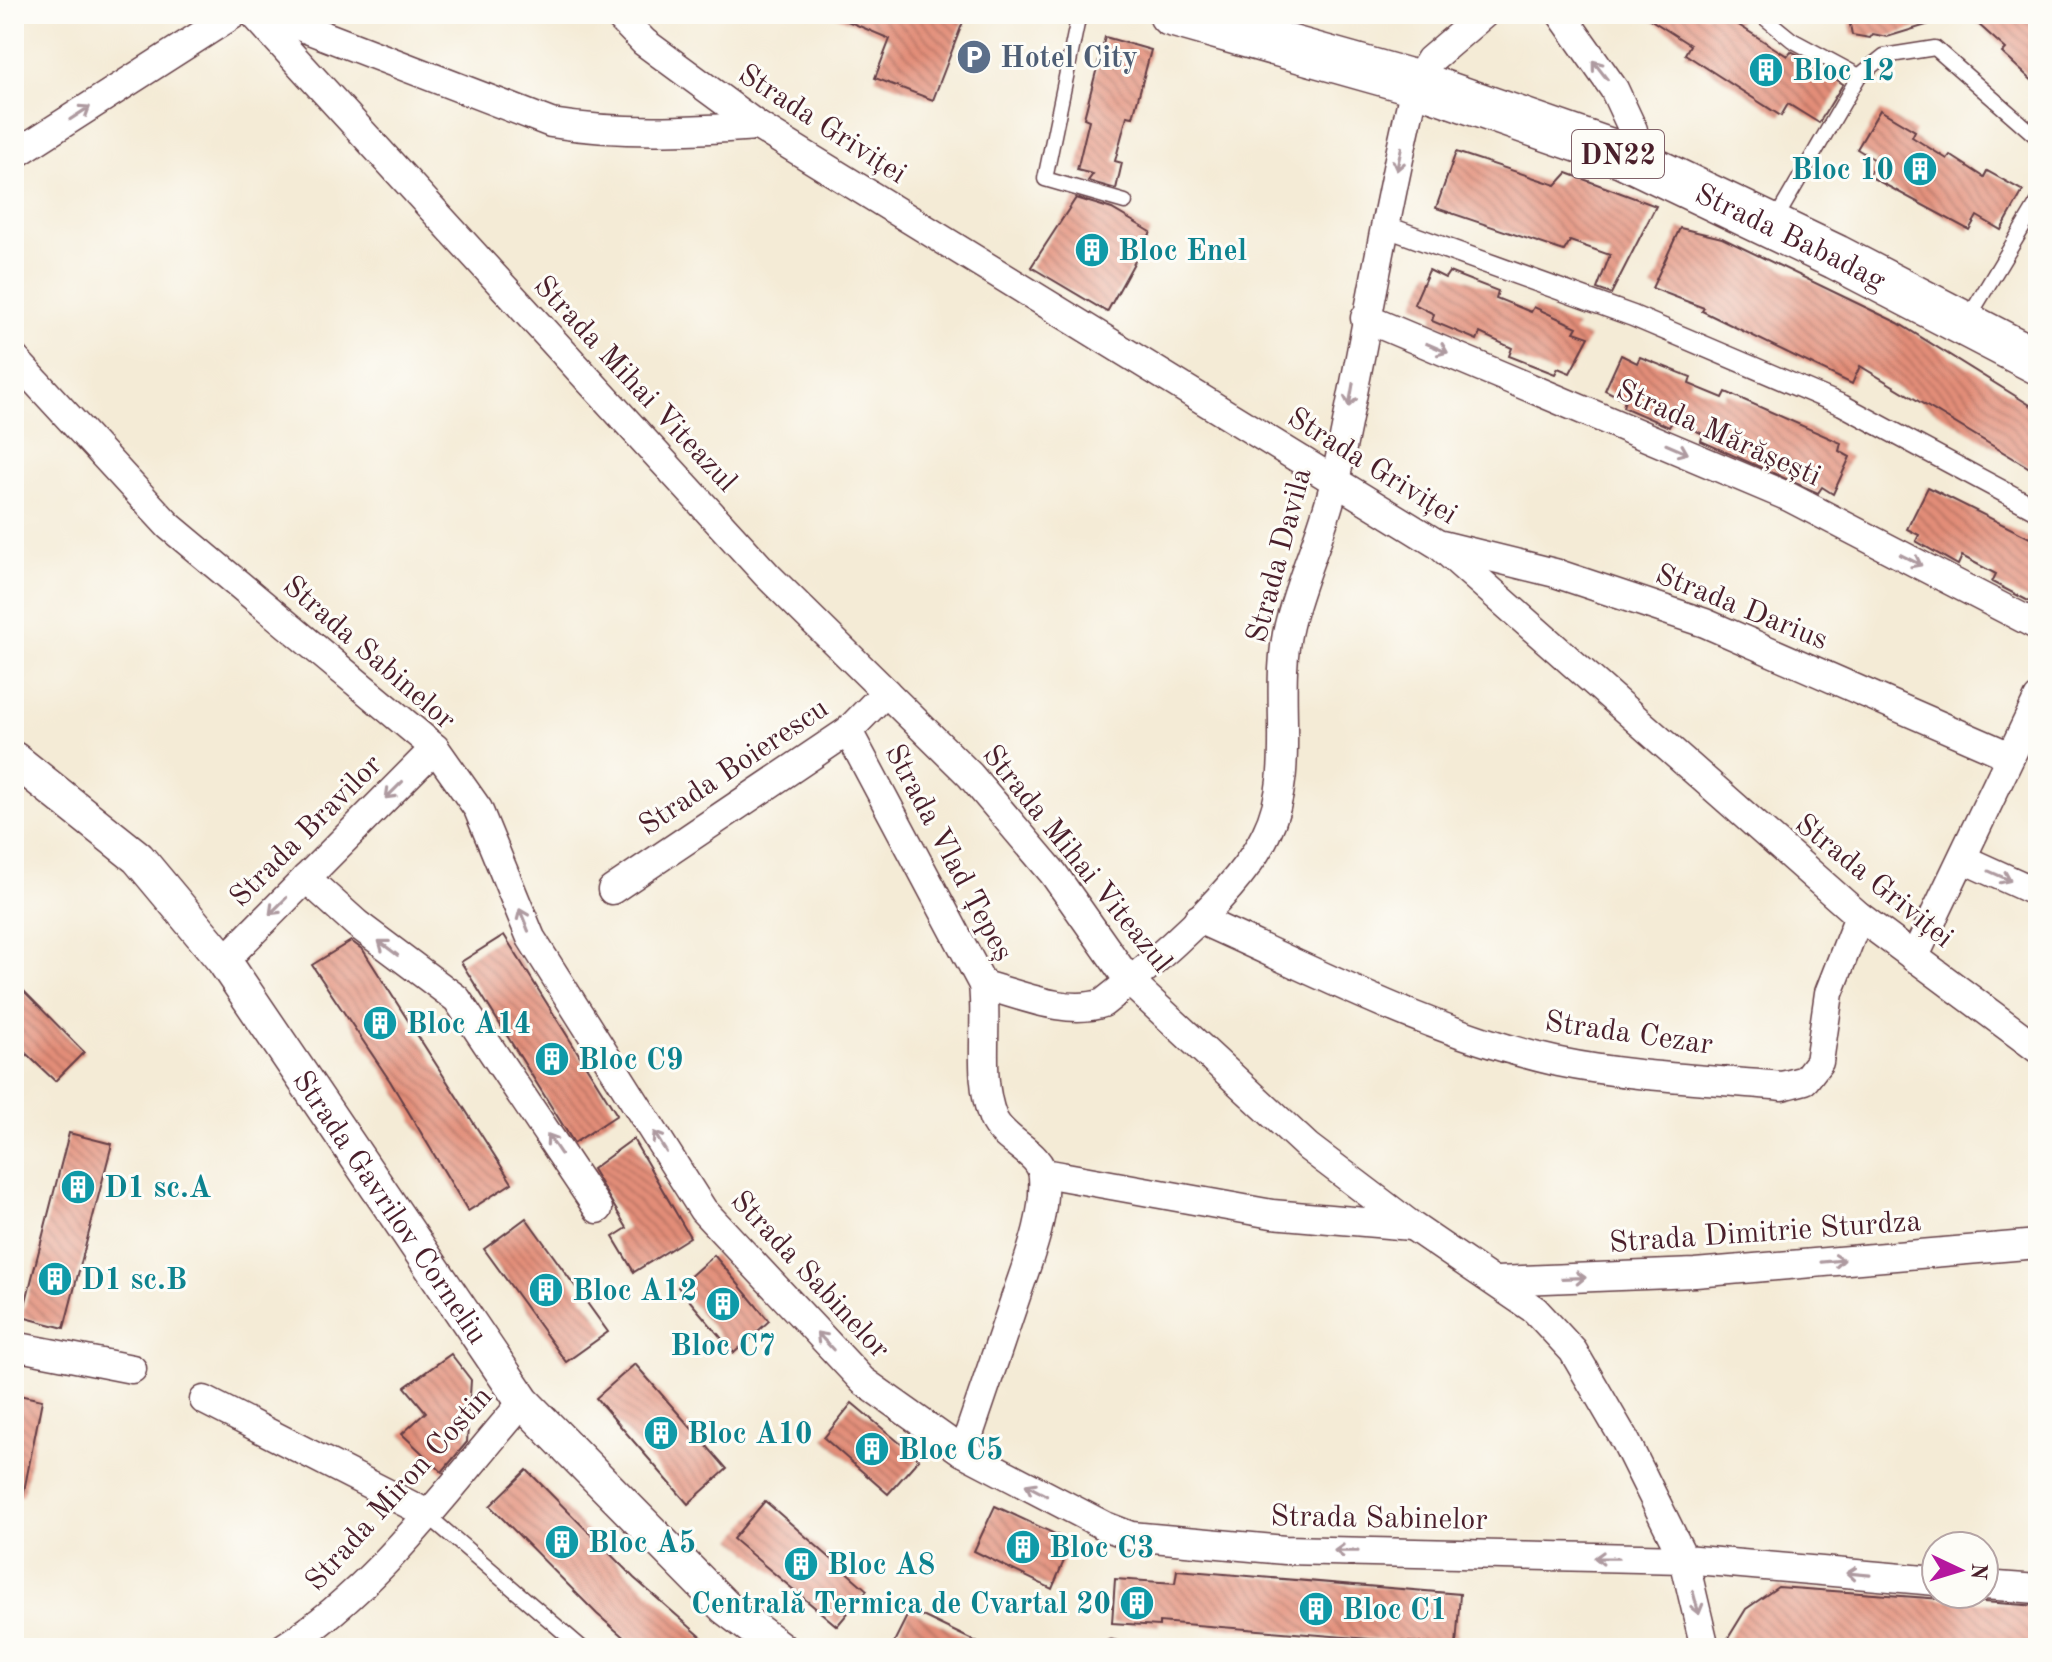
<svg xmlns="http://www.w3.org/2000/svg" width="2052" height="1662" font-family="'Old Standard TT',serif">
<defs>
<pattern id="building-back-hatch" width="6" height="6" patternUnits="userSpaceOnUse" patternTransform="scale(2)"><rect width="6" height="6" fill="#e28d78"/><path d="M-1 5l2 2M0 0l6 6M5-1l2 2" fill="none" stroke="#b97363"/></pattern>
</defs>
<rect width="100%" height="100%" fill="#fdfcf7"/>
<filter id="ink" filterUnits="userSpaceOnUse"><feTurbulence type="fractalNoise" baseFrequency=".0125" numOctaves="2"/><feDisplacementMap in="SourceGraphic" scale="16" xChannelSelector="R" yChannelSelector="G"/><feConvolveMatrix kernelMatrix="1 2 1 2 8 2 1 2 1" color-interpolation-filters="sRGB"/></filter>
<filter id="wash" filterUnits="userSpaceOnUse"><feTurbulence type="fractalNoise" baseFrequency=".006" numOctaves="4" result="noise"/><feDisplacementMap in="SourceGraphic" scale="32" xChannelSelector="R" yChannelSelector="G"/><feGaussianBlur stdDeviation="1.8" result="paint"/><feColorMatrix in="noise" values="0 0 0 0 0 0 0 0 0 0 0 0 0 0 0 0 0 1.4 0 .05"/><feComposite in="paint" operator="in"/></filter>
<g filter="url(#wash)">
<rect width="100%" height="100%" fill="#f4ebd6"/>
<g id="blocks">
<g fill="url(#building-back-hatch)">
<polygon points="831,14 966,14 933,100 875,78 890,39"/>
<polygon points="1642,14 1744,14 1737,24 1787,56 1791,51 1802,57 1843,84 1819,123 1788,104 1781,116 1685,54 1690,45"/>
<polygon points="1848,14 1945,14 1946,19 1887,37 1873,34 1870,38 1852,35"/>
<polygon points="1967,14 2038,14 2038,86 2002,53 2006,49"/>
<polygon points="1105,37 1151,50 1133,117 1127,116 1115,161 1122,163 1116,189 1088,181 1093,174 1077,170 1089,120 1084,118"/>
<polygon points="1880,110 1915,131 1912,137 1947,159 1950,155 1984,177 1987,171 2023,191 2001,230 1977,216 1969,230 1869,176 1877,161 1857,149"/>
<polygon points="1456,152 1556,185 1567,173 1656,206 1611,294 1597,289 1610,255 1570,241 1564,251 1436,208"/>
<polygon points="1076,198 1112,209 1151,232 1107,312 1031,267"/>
<polygon points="1680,228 1722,238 1898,323 2038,410 2038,473 1860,366 1852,384 1702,311 1704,308 1652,288"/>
<polygon points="1429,270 1445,278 1449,272 1498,291 1496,298 1531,312 1534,307 1577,327 1574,332 1589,337 1570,373 1558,368 1555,374 1509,356 1512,348 1480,333 1477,340 1432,321 1434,314 1414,304"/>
<polygon points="1621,355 1637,363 1640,357 1691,377 1689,384 1723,398 1726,392 1841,443 1839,451 1850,457 1833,494 1822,487 1818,493 1701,441 1703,434 1673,420 1669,427 1623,407 1625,400 1605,390"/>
<polygon points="1928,487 2038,542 2038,606 1992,582 1996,574 1962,556 1958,565 1916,541 1919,535 1907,529"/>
<polygon points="504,935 617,1115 574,1143 461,962"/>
<polygon points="351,941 363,950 512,1183 468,1211 390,1081 312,965"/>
<polygon points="14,981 84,1052 55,1081 14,1042"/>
<polygon points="69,1133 112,1144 64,1328 22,1317"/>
<polygon points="633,1139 690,1237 634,1272 613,1237 627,1228 592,1169"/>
<polygon points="526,1218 608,1332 566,1362 484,1249"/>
<polygon points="714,1255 769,1321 734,1353 678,1287"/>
<polygon points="451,1354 471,1380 467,1442 442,1472 402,1434 426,1412 405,1387"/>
<polygon points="635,1364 727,1469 688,1504 596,1398"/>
<polygon points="14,1394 42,1400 23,1496 14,1495"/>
<polygon points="852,1403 919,1459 888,1494 824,1438"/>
<polygon points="527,1470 634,1578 714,1648 636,1648 597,1614 490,1506"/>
<polygon points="765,1501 867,1590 837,1626 733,1539"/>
<polygon points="995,1506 1072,1542 1052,1589 974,1551"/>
<polygon points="1177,1570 1460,1594 1456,1646 1159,1622 1159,1626 1112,1623 1115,1579 1175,1583"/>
<polygon points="1778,1587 2038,1606 2038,1648 1722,1648 1746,1609"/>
<polygon points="910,1610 989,1648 891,1648"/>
</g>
</g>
</g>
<g filter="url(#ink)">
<use href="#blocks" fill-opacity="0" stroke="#643e45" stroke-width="2"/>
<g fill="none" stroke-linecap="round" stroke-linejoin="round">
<g stroke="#643e45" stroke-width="17">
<g id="service">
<polyline points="1079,14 1045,179 1125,202"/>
<polyline points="1760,14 1792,40 1859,76"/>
<polyline points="1773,224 1859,76 1884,56 1935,48 2038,138"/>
<polyline points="1966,322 2038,202"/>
<polyline points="426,1514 582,1648"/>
<polyline points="1111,1647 1115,1648"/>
</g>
</g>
<g stroke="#643e45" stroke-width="23">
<polyline id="pedestrian" points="1384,226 1633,316 1842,405 2038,510"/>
</g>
<g stroke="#643e45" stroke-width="31">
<g id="minor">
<polyline points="254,14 767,575 970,775 1053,873 1129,981 1308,1147 1412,1226 1535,1310 1573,1351 1626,1442 1684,1559 1705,1648"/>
<path d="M268,14L551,123C620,134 688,131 758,126"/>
<polyline points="617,14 644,42 758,126 1439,545 1859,916 2038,1049"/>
<polyline points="1561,14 1614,89 1633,130"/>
<polyline points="14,155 234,14"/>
<polyline points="1365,318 1789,497 2038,626"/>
<polyline points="14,358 169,526 435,748 478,809 531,938 703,1210 863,1381 963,1452 1105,1526 1131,1536 1285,1550 1684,1559 1936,1581"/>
<polyline points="1442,545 1555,573 1705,623 2010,756"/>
<path d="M848,731L983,985C988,1028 977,1077 993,1118C1003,1142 1042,1152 1043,1177C1046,1220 1027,1262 1014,1302C997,1352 980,1402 963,1452"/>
<polyline points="1963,859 2038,893"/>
<polyline points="306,878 357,924 457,999 598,1209"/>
<polyline points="612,890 848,731 886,692"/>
<path d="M1198,919C1315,971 1432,1034 1559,1062C1631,1077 1708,1079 1782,1086L1805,1080L1819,1062L1829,993L1859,916"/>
<polyline points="1914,958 2038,699"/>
<polyline points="224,961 435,748"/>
<path d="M983,985C1019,994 1067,1016 1103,1003C1153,964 1239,891 1266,834C1298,770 1272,693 1289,625C1301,576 1324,530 1335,481C1364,348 1384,215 1416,83L1430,60L1484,14"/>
<polyline points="1044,1173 1272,1214 1411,1226"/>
<polyline points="1496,1281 1695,1273 2038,1244"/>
<polyline points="14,1346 132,1369"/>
<polyline points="204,1400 426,1513"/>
<polyline points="1984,1585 2038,1589"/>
<path d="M283,1648C378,1588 450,1486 523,1402"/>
</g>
</g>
<g stroke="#643e45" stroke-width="37">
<g id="tertiary">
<path id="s1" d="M14,759L138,858L224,961L523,1402L726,1608L779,1648"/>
</g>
</g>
<g stroke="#643e45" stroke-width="47">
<g id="primary">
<path id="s2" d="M1171,14L1416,83L1622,155L1836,257L2038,362"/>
</g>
</g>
<use href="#service" stroke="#fff" stroke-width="14"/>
<use href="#pedestrian" stroke="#fff" stroke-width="20"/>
<use href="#minor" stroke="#fff" stroke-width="28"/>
<use href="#tertiary" stroke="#fff" stroke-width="34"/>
<use href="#primary" stroke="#fff" stroke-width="44"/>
</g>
<defs><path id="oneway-shaft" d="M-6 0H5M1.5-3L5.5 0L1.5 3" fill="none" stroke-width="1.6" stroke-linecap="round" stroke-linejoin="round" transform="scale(2)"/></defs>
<g stroke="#ae9aa0">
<use href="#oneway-shaft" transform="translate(1600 70) rotate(-128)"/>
<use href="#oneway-shaft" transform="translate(80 113) rotate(-33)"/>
<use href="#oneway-shaft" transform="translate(1399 159) rotate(102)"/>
<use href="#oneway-shaft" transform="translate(1437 348) rotate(23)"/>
<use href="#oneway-shaft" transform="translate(1351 395) rotate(100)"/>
<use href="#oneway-shaft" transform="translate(1677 449) rotate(23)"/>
<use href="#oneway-shaft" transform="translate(1911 560) rotate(27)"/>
<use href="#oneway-shaft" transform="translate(394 790) rotate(135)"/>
<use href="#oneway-shaft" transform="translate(2000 876) rotate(24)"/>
<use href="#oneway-shaft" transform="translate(278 906) rotate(135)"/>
<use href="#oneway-shaft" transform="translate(524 920) rotate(-112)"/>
<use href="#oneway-shaft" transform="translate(388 948) rotate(-143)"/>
<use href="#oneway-shaft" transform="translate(660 1142) rotate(-122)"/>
<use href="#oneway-shaft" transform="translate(554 1144) rotate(-124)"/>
<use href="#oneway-shaft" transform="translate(1833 1261) rotate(-5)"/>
<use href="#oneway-shaft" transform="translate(1574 1278) rotate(-2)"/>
<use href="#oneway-shaft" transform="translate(825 1341) rotate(-133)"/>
<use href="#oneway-shaft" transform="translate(1036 1490) rotate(-152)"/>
<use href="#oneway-shaft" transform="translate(1346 1551) rotate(-179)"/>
<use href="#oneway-shaft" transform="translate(1606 1558) rotate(-179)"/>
<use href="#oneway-shaft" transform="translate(1858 1574) rotate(-175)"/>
<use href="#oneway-shaft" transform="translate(1696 1603) rotate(75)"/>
</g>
</g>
<defs>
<g id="parking-disc" transform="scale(1.8)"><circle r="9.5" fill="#5c6f8a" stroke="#fdfcf7"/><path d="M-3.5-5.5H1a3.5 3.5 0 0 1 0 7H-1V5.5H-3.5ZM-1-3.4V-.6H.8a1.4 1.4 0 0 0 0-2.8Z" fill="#fff"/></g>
<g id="building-disc" transform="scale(1.8)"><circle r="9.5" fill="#0f9aa8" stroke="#fdfcf7"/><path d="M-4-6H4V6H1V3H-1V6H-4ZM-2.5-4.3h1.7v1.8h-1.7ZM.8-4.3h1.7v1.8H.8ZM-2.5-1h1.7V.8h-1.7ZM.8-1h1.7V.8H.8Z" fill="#fff"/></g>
</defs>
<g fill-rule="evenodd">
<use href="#parking-disc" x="974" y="57"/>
<use href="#building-disc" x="1766" y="70"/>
<use href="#building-disc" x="1920" y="169"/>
<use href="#building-disc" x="1092" y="250"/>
<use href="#building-disc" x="380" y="1023"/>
<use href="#building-disc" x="552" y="1059"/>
<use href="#building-disc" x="78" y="1187"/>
<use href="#building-disc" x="55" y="1279"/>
<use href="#building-disc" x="546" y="1290"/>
<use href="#building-disc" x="723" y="1304"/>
<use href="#building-disc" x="661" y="1433"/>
<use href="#building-disc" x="872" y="1449"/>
<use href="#building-disc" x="562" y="1542"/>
<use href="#building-disc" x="1023" y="1547"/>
<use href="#building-disc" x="801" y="1564"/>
<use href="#building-disc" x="1137" y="1603"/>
<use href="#building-disc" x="1316" y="1609"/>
</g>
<g text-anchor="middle" stroke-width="6" stroke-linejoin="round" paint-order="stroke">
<rect fill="#fdfcf7" stroke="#806168" stroke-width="2" x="1572" y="130" width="92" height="48" rx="6"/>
<g font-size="28" font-weight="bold" fill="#4a1f2b">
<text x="1618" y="164">DN22</text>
</g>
<g font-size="30" font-weight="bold" fill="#4e5e75" stroke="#fdfcf7" text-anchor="start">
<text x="1000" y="67">Hotel City</text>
</g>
<g font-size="30" font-weight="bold" fill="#0d838f" stroke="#fdfcf7" text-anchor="start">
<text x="1792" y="80">Bloc 12</text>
<text x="1894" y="179" text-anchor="end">Bloc 10</text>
<text x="1118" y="260">Bloc Enel</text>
<text x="406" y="1033">Bloc A14</text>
<text x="578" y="1069">Bloc C9</text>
<text x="104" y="1197">D1 sc.A</text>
<text x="81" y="1289">D1 sc.B</text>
<text x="572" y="1300">Bloc A12</text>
<text x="723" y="1355" text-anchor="middle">Bloc C7</text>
<text x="687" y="1443">Bloc A10</text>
<text x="898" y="1459">Bloc C5</text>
<text x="588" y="1552">Bloc A5</text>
<text x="1049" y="1557">Bloc C3</text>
<text x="827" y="1574">Bloc A8</text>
<text x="1111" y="1613" text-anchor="end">Centrală Termica de Cvartal 20</text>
<text x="1342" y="1619">Bloc C1</text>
</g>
<g font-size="30" fill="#4a1f2b" stroke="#fdfcf7">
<text transform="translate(823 123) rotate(33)" y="10">Strada Griviței</text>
<text dy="10" stroke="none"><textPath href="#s2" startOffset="660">Strada Babadag</textPath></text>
<text transform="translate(636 383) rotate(47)" y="10">Strada Mihai Viteazul</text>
<text transform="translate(1719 432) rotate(24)" y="10">Strada Mărășești</text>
<text transform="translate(1373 465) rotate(32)" y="10">Strada Griviței</text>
<text transform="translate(1278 555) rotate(-75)" y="10">Strada Davila</text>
<text transform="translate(1742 606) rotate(22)" y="10">Strada Darius</text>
<text transform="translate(370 652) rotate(41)" y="10">Strada Sabinelor</text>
<text transform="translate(733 766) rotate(-34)" y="10">Strada Boierescu</text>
<text transform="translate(305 830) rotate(-45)" y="10">Strada Bravilor</text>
<text transform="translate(950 852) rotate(62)" y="10">Strada Vlad Țepeș</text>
<text transform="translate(1078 858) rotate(51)" y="10">Strada Mihai Viteazul</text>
<text transform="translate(1875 880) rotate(39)" y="10">Strada Griviței</text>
<text transform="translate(1629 1032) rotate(8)" y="10">Strada Cezar</text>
<text dy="10" stroke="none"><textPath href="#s1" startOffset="590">Strada Gavrilov Corneliu</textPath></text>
<text transform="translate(1765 1231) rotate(-4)" y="10">Strada Dimitrie Sturdza</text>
<text transform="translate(811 1274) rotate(47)" y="10">Strada Sabinelor</text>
<text transform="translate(398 1488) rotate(-48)" y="10">Strada Miron Costin</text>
<text transform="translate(1379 1517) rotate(1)" y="10">Strada Sabinelor</text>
</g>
</g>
<rect width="2052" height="1662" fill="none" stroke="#fdfcf7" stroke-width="48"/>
<g transform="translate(1960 1570) rotate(94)"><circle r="38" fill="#fdfcf7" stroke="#b5a4a5" stroke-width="2"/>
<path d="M0-6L14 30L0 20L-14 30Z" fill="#b5179e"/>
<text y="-12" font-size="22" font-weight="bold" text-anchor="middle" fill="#4a1f2b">N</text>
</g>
</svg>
